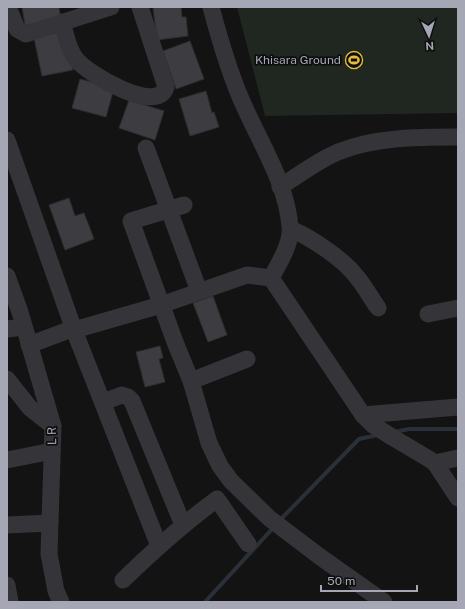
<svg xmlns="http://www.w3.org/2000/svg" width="465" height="609" font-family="'Public Sans',sans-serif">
<rect width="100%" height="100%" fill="#131314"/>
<polygon fill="#1f2720" points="237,7 458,7 458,113 265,116"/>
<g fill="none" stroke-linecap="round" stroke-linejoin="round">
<g stroke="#2a3037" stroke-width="4">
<polyline points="394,432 409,429 458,429"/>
<polyline points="280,520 359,439 378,435"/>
<polyline points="205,602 274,527"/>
</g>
</g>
<g fill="#3d3d41" stroke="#2d2d30">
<polygon points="22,7 59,7 61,20 25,25"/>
<polygon points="153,7 181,7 182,17 186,17 188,36 157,40"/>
<polygon points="60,32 70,55 73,70 42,76 34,38"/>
<polygon points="190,41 204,79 176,89 163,51"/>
<polygon points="80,79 114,88 106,117 72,108"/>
<polygon points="206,91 212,113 214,112 219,127 190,136 179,99"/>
<polygon points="129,100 164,111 155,140 119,128"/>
<polygon points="69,198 75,216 84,213 94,239 65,250 49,205"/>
<polygon points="213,296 227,335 208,342 193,303"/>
<polygon points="160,346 163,358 159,359 165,382 145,387 136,352"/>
</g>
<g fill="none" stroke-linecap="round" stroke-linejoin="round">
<g stroke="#343439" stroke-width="17">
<polyline points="8,7 17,29 26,34 111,7"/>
<path d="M211,7C220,41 230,76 245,108C262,146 287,185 290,227C292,243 278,265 271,278"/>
<path d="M62,22C66,35 68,49 76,59C86,73 158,116 166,87L140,7"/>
<polyline points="7,140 74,330 159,546"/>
<polyline points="146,148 199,291"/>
<path d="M280,187C299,175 317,161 338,152C375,137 418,137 458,137"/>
<polyline points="184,205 131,221 175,342 191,381 209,443 220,466 231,481 269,518 319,556 384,602"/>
<path d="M291,229C313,239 342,258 357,277C365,287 371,298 378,308"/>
<polyline points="7,276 20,312 53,426 49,554 56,591 61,602"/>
<polyline points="428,314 458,308"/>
<polyline points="7,329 24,327"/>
<polyline points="74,330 161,305 247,275 271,278 363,415 373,425 392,437 429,459 435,463 458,498"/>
<polyline points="29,345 74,328"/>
<polyline points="7,379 30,408 53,426"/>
<polyline points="191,381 247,359"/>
<polyline points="103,402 122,395 128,397 132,401 183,525"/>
<polyline points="363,415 458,407"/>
<polyline points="7,460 52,451"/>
<polyline points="435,463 458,458"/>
<polyline points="7,525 50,523"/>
<path d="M123,580C153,551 183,524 217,499L248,544"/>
<polyline points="7,585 10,602"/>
</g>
</g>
<defs>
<g id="stadium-ring" transform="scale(0.9)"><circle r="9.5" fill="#0e0e0f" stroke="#e7be38" stroke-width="1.5"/><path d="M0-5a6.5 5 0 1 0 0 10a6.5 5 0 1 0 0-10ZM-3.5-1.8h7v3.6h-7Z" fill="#e7be38"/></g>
</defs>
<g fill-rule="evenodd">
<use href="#stadium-ring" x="354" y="60"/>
</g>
<g text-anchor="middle" stroke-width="3.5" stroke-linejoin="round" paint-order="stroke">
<g font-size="12" fill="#a5a8b4" stroke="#0e0e0f" text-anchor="end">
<text x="341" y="64">Khisara Ground</text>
</g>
<g font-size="12" fill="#a5a8b4" stroke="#0e0e0f">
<text transform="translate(52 436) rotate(-91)" y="4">L R</text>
</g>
</g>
<rect width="465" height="609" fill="none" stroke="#a5a8b4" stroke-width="16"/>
<g transform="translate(429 36) rotate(176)" stroke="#0e0e0f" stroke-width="3" paint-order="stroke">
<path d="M0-3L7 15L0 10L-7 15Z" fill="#a5a8b4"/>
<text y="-6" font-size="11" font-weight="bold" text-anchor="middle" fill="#a5a8b4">N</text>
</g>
<path d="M321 585v6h96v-6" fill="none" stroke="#a5a8b4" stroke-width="2"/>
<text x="327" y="585" font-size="12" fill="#a5a8b4" stroke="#0e0e0f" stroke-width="3" paint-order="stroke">50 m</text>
</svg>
